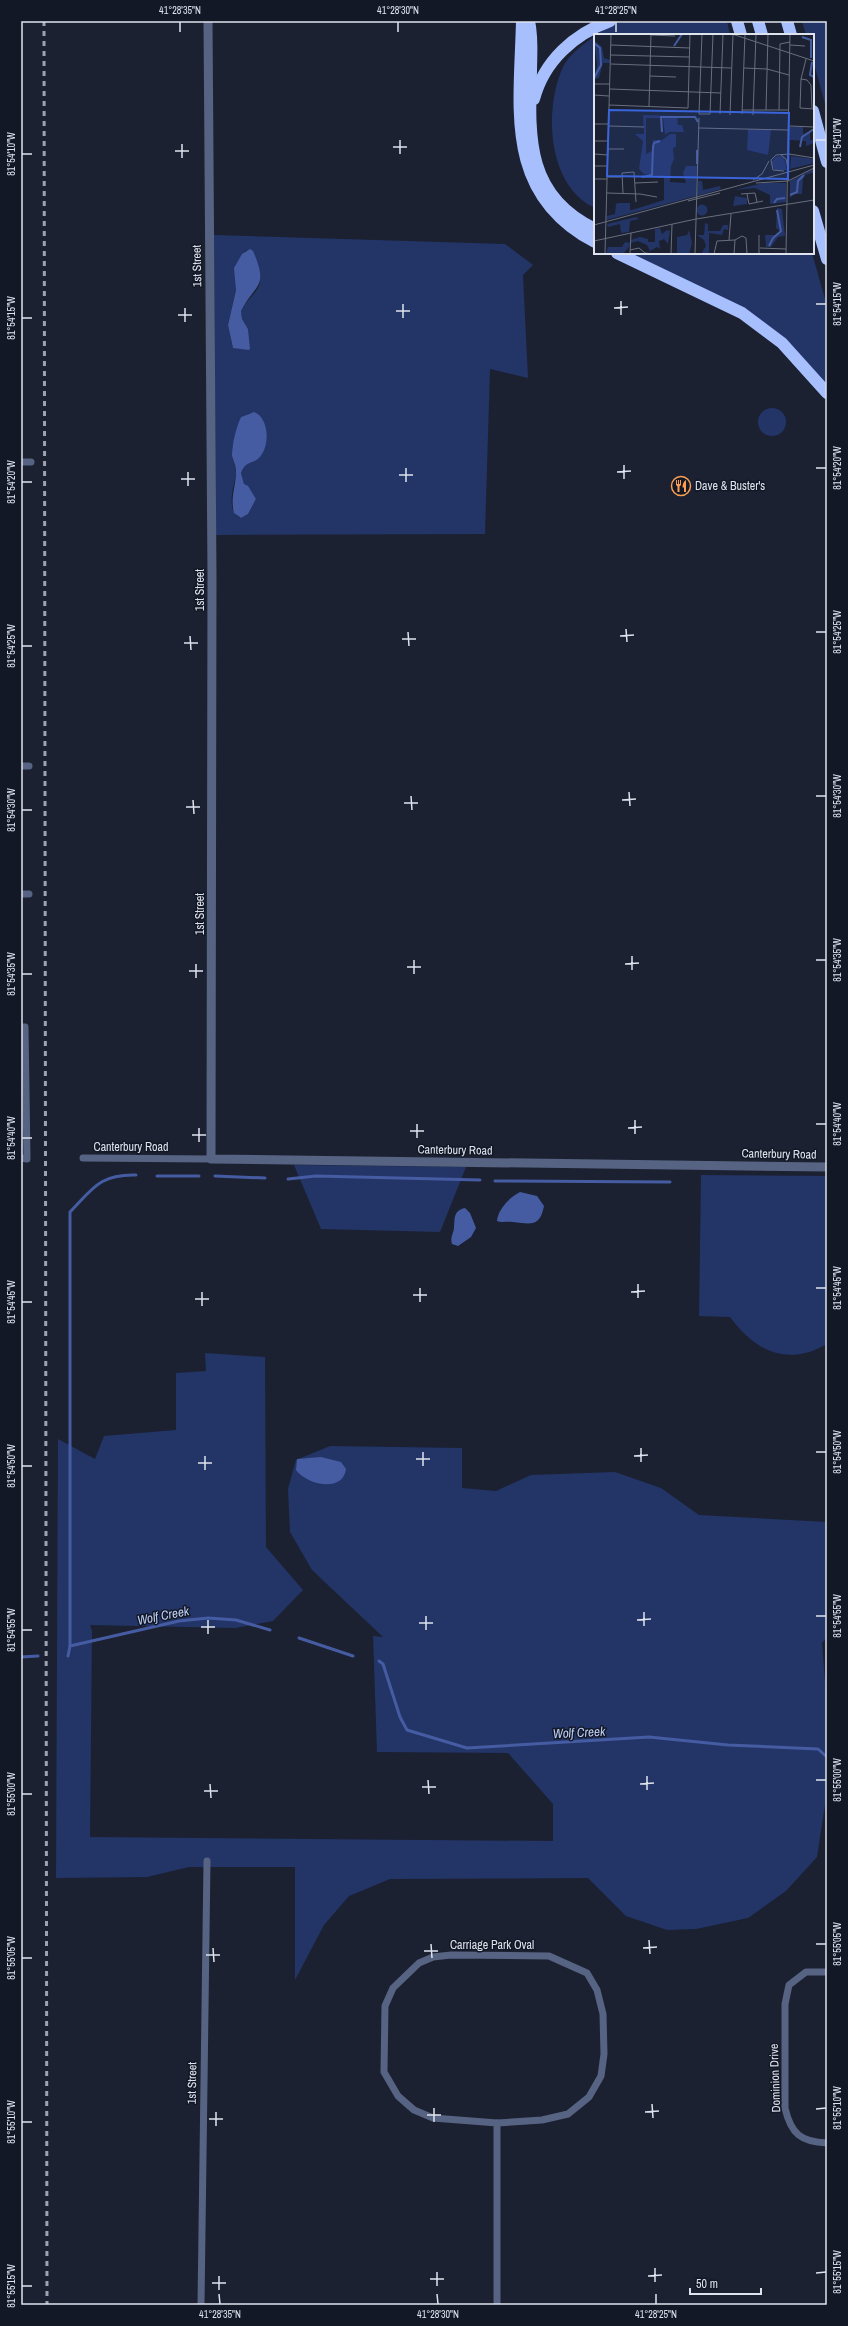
<svg xmlns="http://www.w3.org/2000/svg" width="848" height="2326" font-family="'Archivo Narrow',sans-serif">
<rect width="100%" height="100%" fill="#1b2131"/>
<g fill="#233467" fill-rule="evenodd">
<polygon points="630,21 727,21 730,35 596,35 612,24"/>
<polygon points="802,21 827,21 827,111 813,60 813,35 806,35"/>
<path d="M595,36V208C547,187 543,107 564,65C570,54 585,43 595,36Z"/>
<path d="M214,235L505,244L533,265L523,275L528,378L490,369L485,534L216,535ZM246,250C253,255 254,257 257,264C267,290 252,291 241,311L242,319L248,329L250,348H233L228,325L236,289L238,262ZM250,413L251,461L245,466L241,473L244,484L256,499L248,514L241,518C224,511 235,485 236,472C236,466 233,462 232,457C231,445 238,429 241,417Z"/>
<polygon points="629,253 812,253 827,306 827,386 790,345"/>
<circle cx="772" cy="422" r="14"/>
<polygon points="294,1165 466,1167 440,1232 321,1229"/>
<path d="M701,1175L827,1176V1344C787,1367 755,1351 730,1317L699,1316Z"/>
<polygon points="205,1353 265,1357 266,1547 303,1590 273,1621 235,1628 90,1625 92,1631 90,1837 553,1841 553,1804 508,1753 377,1752 373,1636 383,1637 312,1570 290,1532 288,1489 296,1460 330,1446 462,1448 462,1488 496,1491 531,1475 615,1472 661,1488 699,1515 827,1522 827,1637 822,1643 827,1706 827,1792 817,1857 786,1891 748,1918 696,1929 667,1930 626,1916 588,1878 390,1879 349,1896 324,1925 295,1980 295,1867 189,1867 147,1877 56,1878 58,1439 95,1459 104,1436 176,1430 176,1373 206,1371"/>
</g>
<g fill="#455ca2">
<path d="M250,249L253,251C269,288 256,282 241,311L242,319L248,329L250,348L249,350L233,348L228,325L236,290L234,268L242,254Z"/>
<path d="M254,412C268,417 270,442 262,454C255,466 247,458 241,473L244,484L248,486L256,499L248,514L241,518L234,513C230,498 236,486 236,471C236,465 233,461 232,456C232,444 236,428 241,417Z"/>
<path d="M520,1192L537,1196L544,1206C540,1227 531,1224 513,1222C507,1221 503,1223 497,1221C498,1209 510,1197 520,1192Z"/>
<path d="M465,1208L470,1213L476,1228L471,1237L458,1246L452,1244C450,1237 453,1235 454,1228C455,1218 453,1211 465,1208Z"/>
<path d="M321,1457L341,1462L346,1469C343,1493 307,1485 296,1470L297,1459Z"/>
</g>
<g fill="none" stroke-linecap="round" stroke-linejoin="round">
<g stroke="#455ca2" stroke-width="3">
<polyline points="157,1176 199,1176"/>
<polyline points="215,1176 265,1178"/>
<polyline points="288,1179 316,1176 480,1180"/>
<polyline points="495,1181 670,1182"/>
<polyline points="299,1638 353,1656"/>
<path d="M70,1646V1212C93,1188 100,1174 136,1175"/>
<polyline points="68,1656 70,1646 179,1621 208,1618 236,1620 270,1630"/>
<polyline points="21,1657 38,1656"/>
<polyline points="379,1661 383,1664 400,1717 407,1730 467,1748 649,1737 728,1745 818,1749 827,1757"/>
</g>
<g stroke="#576382" stroke-width="7">
<polyline points="21,462 31,462"/>
<polyline points="21,766 29,766"/>
<polyline points="21,894 29,894"/>
<polyline points="21,1027 25,1027 27,1159 21,1158"/>
<polyline points="83,1158 211,1159"/>
<polygon points="451,1955 549,1956 587,1973 597,1990 603,2014 604,2054 601,2076 589,2097 568,2114 542,2120 497,2123 433,2118 414,2110 398,2096 384,2072 385,2006 393,1988 419,1963 433,1957"/>
<path d="M827,1972H806L789,1985L785,2004V2108C791,2134 801,2142 827,2143"/>
<polyline points="497,2123 497,2305"/>
<polyline points="201,2305 207,1861"/>
</g>
<polyline stroke="#576382" stroke-width="9" points="208,21 212,576 211,1159 827,1167"/>
<g stroke="#a7bffd" stroke-width="12">
<path d="M522,21C520,108 503,194 595,242"/>
<path d="M529,21C533,38 531,56 531,72C529,138 526,196 595,229"/>
<polyline points="737,21 741,35"/>
<polyline points="758,21 762,35"/>
<polyline points="787,21 791,35"/>
<path d="M534,99C544,61 574,34 610,21"/>
<polyline points="813,111 827,162"/>
<polyline points="813,211 827,259"/>
<polyline points="617,253 742,313 782,343 827,393"/>
</g>
<polyline stroke="#9fa3b0" stroke-width="3" stroke-dasharray="5 5" stroke-linecap="butt" points="44,21 47,2305"/>
</g>
<path fill="none" stroke="#dfe3ee" stroke-width="1.5" d="M180,22V32M398,22V32M616,22V32M400,140V154M816,140H826M182,144V158M393,147H407M175,151H189M22,154H32M621,301V315M403,304V318M816,304H826M185,308V322M614,308L628,307M396,311H410M178,315H192M22,318H32M624,465V479M406,468V482M816,468H826M188,472V486M617,472L631,471M399,475H413M181,479H195M22,482H32M626,629L627,642M408,632L409,646M816,632H826M190,636L191,650M620,636L634,635M402,639H416M184,643H198M22,646H32M629,792L630,806M411,796L412,810M816,796H826M193,800L194,814M622,800L636,799M404,803H418M186,807H200M22,810H32M632,956V970M414,960V974M816,960H826M196,964V978M625,964L639,963M407,967H421M189,971H203M22,974H32M635,1120V1134M417,1124V1138M816,1124H826M199,1128V1142M628,1128L642,1127M410,1131H424M192,1135H206M22,1138H32M638,1284V1298M420,1288V1302M816,1288H826M202,1292V1306M631,1292L645,1291M413,1295H427M195,1299H209M22,1302H32M641,1448V1462M423,1452V1466M816,1452H826M205,1456V1470M634,1456L648,1455M416,1459H430M198,1463H212M22,1466H32M644,1612V1626M426,1616V1630M816,1616H826M208,1620V1634M637,1620L651,1619M419,1623H433M201,1627H215M22,1630H32M647,1776V1790M428,1780L429,1794M816,1780H826M210,1784L211,1798M640,1784L654,1783M422,1787H436M204,1791H218M22,1794H32M649,1940L650,1954M431,1944L432,1958M816,1944H826M213,1948L214,1962M643,1948L657,1947M424,1951H438M206,1955H220M22,1958H32M652,2104L653,2118M434,2108V2122M816,2109L826,2108M216,2112V2126M645,2112L659,2111M427,2115H441M209,2119H223M22,2122H32M655,2268V2282M437,2272V2286M816,2273L826,2272M219,2276V2290M648,2276L662,2275M430,2279H444M212,2283H226M22,2286H32M219,2294L220,2304M437,2294L438,2304M656,2294V2304"/>
<defs>
<g id="restaurant-ring" transform="scale(1)"><circle r="9.5" fill="#121826" stroke="#fb9e51" stroke-width="1.5"/><path d="M-5-6h1v4h1v-4h1v4h1v-4h1v5L-1.5 .5V6h-2V.5L-5-1ZM5-6V6H3V1.5H1.5Q1.5-4 5-6Z" fill="#fb9e51"/></g>
</defs>
<g fill-rule="evenodd">
<use href="#restaurant-ring" x="681" y="486"/>
</g>
<g text-anchor="middle" stroke-width="3" stroke-linejoin="round" paint-order="stroke">
<g font-size="12" fill="#dfe3ee" stroke="#121826">
<text transform="translate(197 266) rotate(-91)" y="4">1st Street</text>
<text transform="translate(200 590) rotate(-90)" y="4">1st Street</text>
<text transform="translate(200 914) rotate(-90)" y="4">1st Street</text>
<text x="131" y="1151">Canterbury Road</text>
<text transform="translate(455 1150) rotate(1)" y="4">Canterbury Road</text>
<text transform="translate(779 1154) rotate(1)" y="4">Canterbury Road</text>
<text x="492" y="1949">Carriage Park Oval</text>
<text transform="translate(775 2078) rotate(-92)" y="4">Dominion Drive</text>
<text transform="translate(192 2083) rotate(-89)" y="4">1st Street</text>
</g>
<g font-size="12" fill="#dfe3ee" stroke="#121826" text-anchor="start">
<text x="695" y="490">Dave &amp; Buster's</text>
</g>
<g font-size="13" font-style="italic" fill="#bdcdf5" stroke="#121826">
<text transform="translate(163 1615) rotate(-11)" y="5">Wolf Creek</text>
<text transform="translate(579 1732) rotate(-3)" y="5">Wolf Creek</text>
</g>
</g>
<g transform="translate(594 34)">
<rect width="220" height="220" fill="#1b2131"/>
<path d="M0,6L8,13L10,24L16,26V29H9L5,44L0,45L3,31ZM49,81L83,82L84,91H88L90,98H75L71,101L69,84H52V120L58,117L59,106H68L76,100H82V113L79,114L80,125L77,132L76,148L92,149L89,139L92,132H103L102,162L12,186L13,182L21,180L22,170L24,169H36V176H38L70,166V143L50,140L45,135L49,107L41,100H50ZM196,93H209V100L216,98V106H220V109L212,112V107L196,106ZM154,95L177,96L174,121L153,116ZM186,122L190,123L193,136H181L177,129L181,123ZM197,122L220,125V129L196,135ZM220,135V138L211,141L209,145L208,160H200L196,164V147ZM104,147H108L109,156L126,152L127,155L103,162ZM169,149H192V168L176,170V161L161,154L140,156ZM141,162L153,164V170L139,172ZM102.5 176a5.5 5.5 0 1 1 11 0a5.5 5.5 0 1 1-11 0ZM183,174L188,175L191,202L184,203L177,213H172L171,201H183L186,197L182,194ZM42,183L45,185L36,187L35,198L27,199L26,190L14,193L13,190ZM111,189L114,190V197H126L129,191H134V196L130,195L128,201L115,199V220H107L112,212L110,206L103,201H110ZM66,194L68,200L73,196L76,197L74,210L70,205L65,207L66,215L63,213L56,217L53,211L44,207L37,209V206L46,203L54,205V208H61V195ZM95,196L98,209L95,220H83V203L93,201ZM31,208L36,209L35,213L29,220H12L14,213H28Z" fill="#233467"/>
<path fill="none" stroke="#455ca2" stroke-width="2" d="M208,3L217,6V24M0,9L6,14L7,31L0,44M80,12L88,0M218,28L216,41L220,43M67,82L68,98M67,83H101L104,88M206,113L208,103L220,95M103,130V116M48,143L58,141L59,113L60,109L66,107M196,161L203,158L204,147L210,141M180,169L183,165L191,164M175,212L179,204L187,197L183,176"/>
<path fill="none" stroke="#696f7d" stroke-width="1" d="M108,0L105,80H116L119,0M138,0L220,27M57,1L81,2M17,11L96,14M196,11L211,12M17,21L95,23M212,25L207,45L206,74L220,75M17,30L137,34M150,34L173,35L195,41M56,42L82,43M207,45L213,46L217,51L218,74M0,50H16M16,55L127,59M0,61L15,62M15,71L94,74L96,0M55,72L57,0M148,76H194M172,76L174,0M185,76L186,10L196,8M126,80L129,0M148,80L151,0M136,81L139,0M159,81L162,0M0,90H15M15,92L50,93M196,92L220,93M105,94L194,96M0,107H14M14,115H30M0,120L14,121M195,120L220,124M187,121L192,125L194,135M0,132H13M190,137L179,136L177,126L182,121L195,120M13,143H27M0,145H13M159,146L168,140L175,127M41,149L64,148M162,149L194,147L220,134M13,159L46,160L63,163M29,159L28,139L40,138L42,168M147,160L161,159L163,168M153,160L155,170L169,167M94,167L126,159M0,191L220,131M165,201V220M135,206L137,180M141,206L148,202L152,204L153,220M0,207L102,185L220,166M166,214L192,215M36,216L45,214L51,219L60,220M11,220L17,0M36,220L37,199M77,220L78,190M101,220L105,84M120,220L123,207L141,206M140,220L141,206M192,220L196,0"/>
<path fill="#3a64db" fill-opacity="0.15" stroke="#3a64db" stroke-width="2" d="M15,76L195,79L194,145L13,142Z"/>
<rect width="220" height="220" fill="none" stroke="#dfe3ee" stroke-width="2"/>
</g>
<rect width="848" height="2326" fill="none" stroke="#121826" stroke-width="44"/>
<path d="M690 2288v6h71v-6" fill="none" stroke="#dfe3ee" stroke-width="2"/>
<text x="696" y="2288" font-size="12" fill="#dfe3ee" stroke="#121826" stroke-width="3" paint-order="stroke">50 m</text>
<rect x="22" y="22" width="804" height="2282" fill="none" stroke="#dfe3ee" stroke-width="1.5"/>
<g font-size="10" text-anchor="middle" fill="#dfe3ee">
<text x="180" y="14">41°28'35"N</text>
<text x="398" y="14">41°28'30"N</text>
<text x="616" y="14">41°28'25"N</text>
<text transform="translate(837 140) rotate(-90)" y="4">81°54'10"W</text>
<text transform="translate(11 154) rotate(-90)" y="4">81°54'10"W</text>
<text transform="translate(837 304) rotate(-90)" y="4">81°54'15"W</text>
<text transform="translate(11 318) rotate(-90)" y="4">81°54'15"W</text>
<text transform="translate(837 468) rotate(-90)" y="4">81°54'20"W</text>
<text transform="translate(11 482) rotate(-90)" y="4">81°54'20"W</text>
<text transform="translate(837 632) rotate(-90)" y="4">81°54'25"W</text>
<text transform="translate(11 646) rotate(-90)" y="4">81°54'25"W</text>
<text transform="translate(837 796) rotate(-90)" y="4">81°54'30"W</text>
<text transform="translate(11 810) rotate(-90)" y="4">81°54'30"W</text>
<text transform="translate(837 960) rotate(-90)" y="4">81°54'35"W</text>
<text transform="translate(11 974) rotate(-90)" y="4">81°54'35"W</text>
<text transform="translate(837 1124) rotate(-90)" y="4">81°54'40"W</text>
<text transform="translate(11 1138) rotate(-90)" y="4">81°54'40"W</text>
<text transform="translate(837 1288) rotate(-90)" y="4">81°54'45"W</text>
<text transform="translate(11 1302) rotate(-90)" y="4">81°54'45"W</text>
<text transform="translate(837 1452) rotate(-90)" y="4">81°54'50"W</text>
<text transform="translate(11 1466) rotate(-90)" y="4">81°54'50"W</text>
<text transform="translate(837 1616) rotate(-90)" y="4">81°54'55"W</text>
<text transform="translate(11 1630) rotate(-90)" y="4">81°54'55"W</text>
<text transform="translate(837 1780) rotate(-90)" y="4">81°55'00"W</text>
<text transform="translate(11 1794) rotate(-90)" y="4">81°55'00"W</text>
<text transform="translate(837 1944) rotate(-90)" y="4">81°55'05"W</text>
<text transform="translate(11 1958) rotate(-90)" y="4">81°55'05"W</text>
<text transform="translate(837 2108) rotate(-90)" y="4">81°55'10"W</text>
<text transform="translate(11 2122) rotate(-90)" y="4">81°55'10"W</text>
<text transform="translate(837 2272) rotate(-90)" y="4">81°55'15"W</text>
<text transform="translate(11 2286) rotate(-90)" y="4">81°55'15"W</text>
<text x="220" y="2318">41°28'35"N</text>
<text x="438" y="2318">41°28'30"N</text>
<text x="656" y="2318">41°28'25"N</text>
</g>
</svg>
